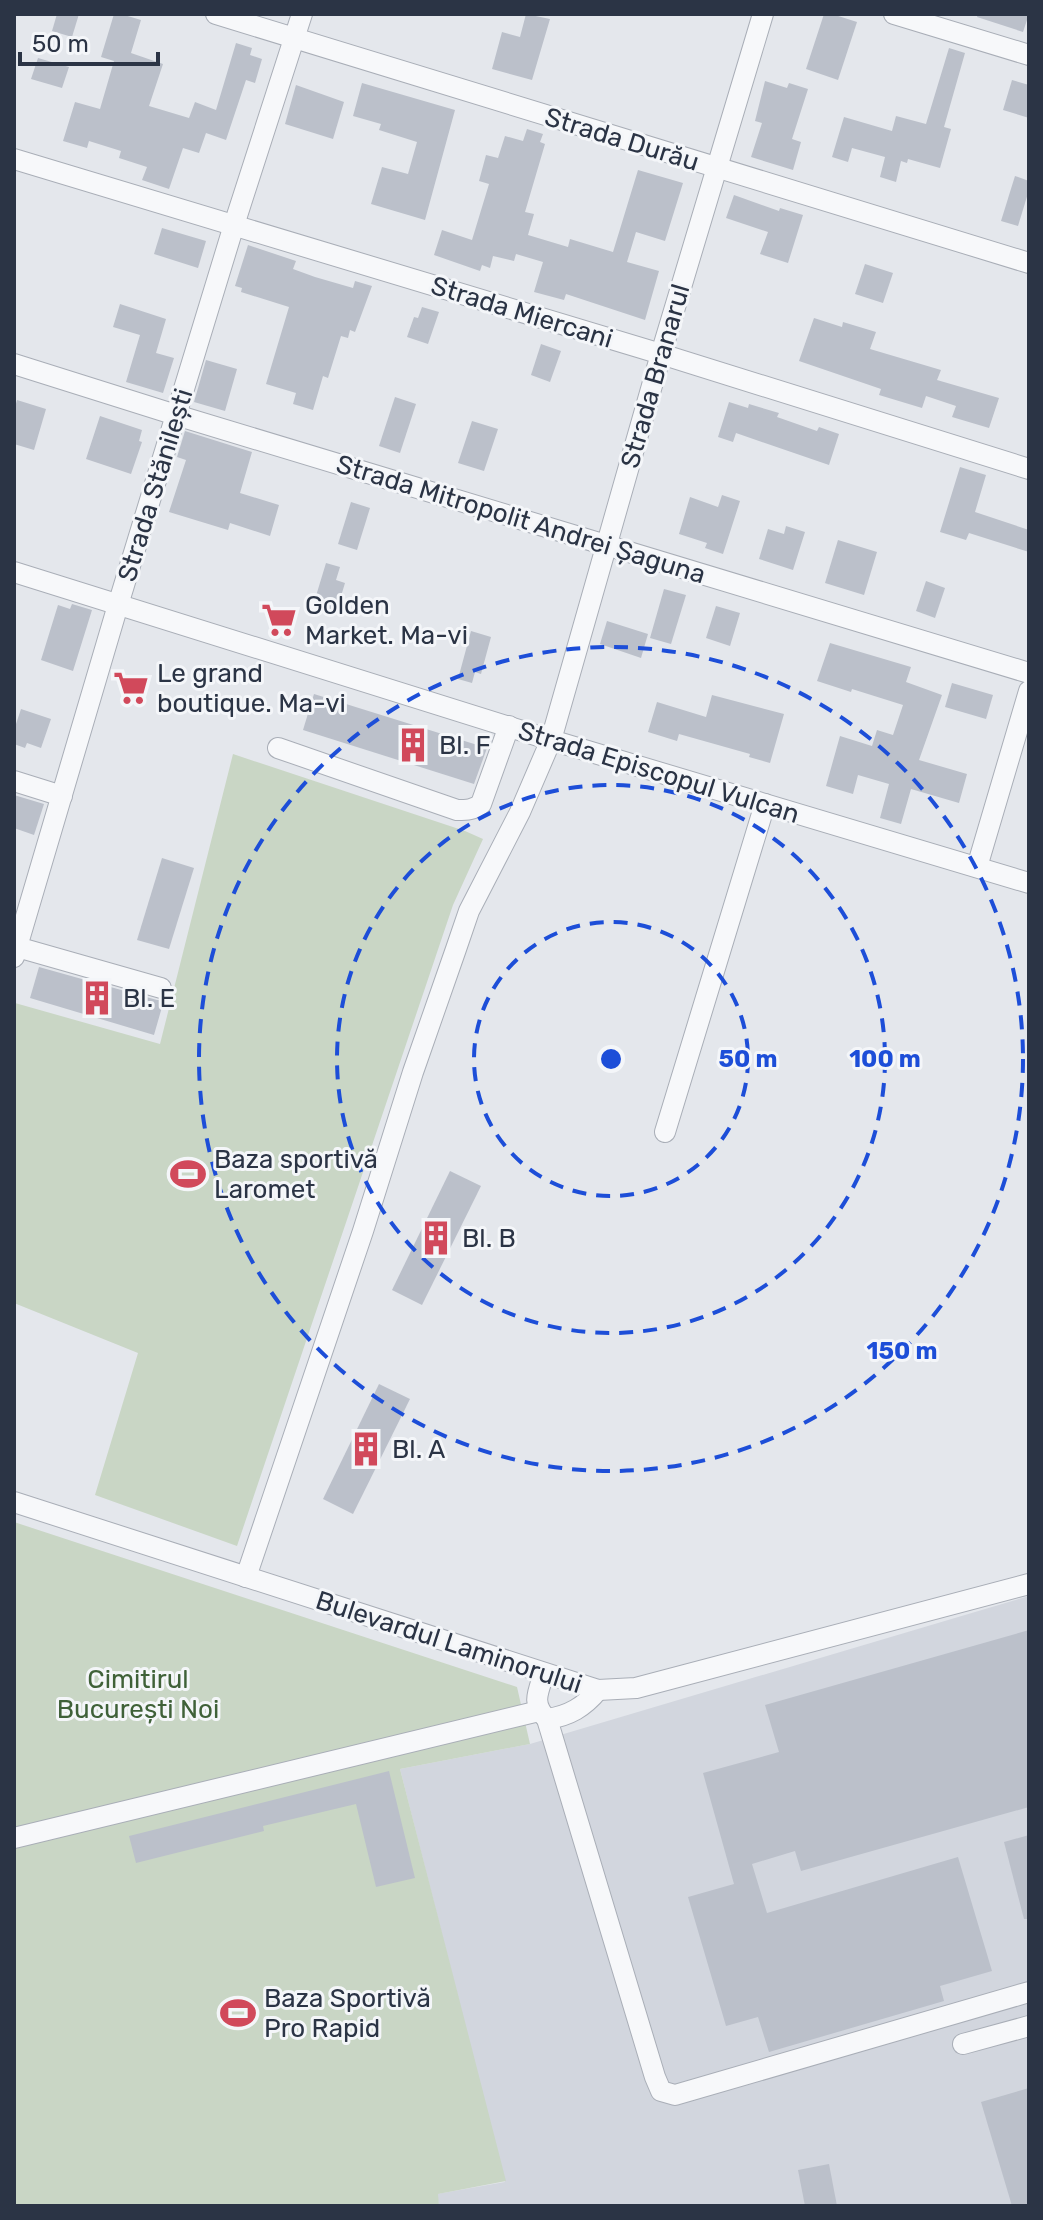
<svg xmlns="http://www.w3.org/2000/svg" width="1043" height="2220" font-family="Rubik,sans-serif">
<rect width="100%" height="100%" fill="#e4e7ec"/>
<polygon fill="#d2d6de" points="1029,1596 1029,2206 439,2206 437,2194 505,2182 400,1769 530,1744"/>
<g fill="#c9d6c5">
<polygon points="233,754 465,831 483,839 453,905 237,1546 95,1495 138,1353 14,1303 15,1003 160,1044"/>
<polygon points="14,1522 517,1687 530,1744 400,1769 506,2181 438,2194 439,2206 14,2206"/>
</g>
<g fill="#bbc0ca">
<polygon points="57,14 79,14 72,37 52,31"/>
<polygon points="114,14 121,14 141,20 131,53 163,64 149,106 189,118 195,102 216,110 236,43 252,48 250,55 262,59 255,83 246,80 226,140 206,133 199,153 183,148 169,189 142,180 147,167 119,158 121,151 89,141 87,148 63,141 75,102 100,109 114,61 101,57"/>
<polygon points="526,14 550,19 532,80 492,69 502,32 520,37"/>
<polygon points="824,14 832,14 857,22 838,80 806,69"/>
<polygon points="978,14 1029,14 1023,32 977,17"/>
<polygon points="949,48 965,53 944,127 951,129 940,168 908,159 907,163 901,161 896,182 880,177 885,157 852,148 848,162 832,157 844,117 892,131 896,116 926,124"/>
<polygon points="38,58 69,67 62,88 31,79"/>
<polygon points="1012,80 1029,85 1029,118 1003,110"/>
<polygon points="765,81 787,88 789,83 808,89 792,139 801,142 793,170 751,157 762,123 755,121"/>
<polygon points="362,83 455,110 425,220 371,204 382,167 408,174 417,142 379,130 381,124 353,116"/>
<polygon points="296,85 344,102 333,139 285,124"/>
<polygon points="527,129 543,134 540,142 545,144 525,212 534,214 528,235 568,247 570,239 613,252 638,170 683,183 665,241 636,232 627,262 659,271 645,320 566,294 564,300 534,292 543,262 516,254 514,261 493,256 490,268 482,265 480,271 434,255 442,230 472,240 489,184 479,181 486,155 498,158 505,136 523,141"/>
<polygon points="1015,176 1029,181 1029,190 1018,226 1001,221"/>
<polygon points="734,195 779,211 780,208 803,215 788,263 760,254 768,232 726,218"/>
<polygon points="162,228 206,241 198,268 154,254"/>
<polygon points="248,245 296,261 293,269 315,277 353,288 355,281 372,286 355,332 350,330 348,338 341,336 328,378 323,376 313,410 293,404 296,393 266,384 289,307 241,292 242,288 235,286"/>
<polygon points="865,264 893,273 883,303 855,294"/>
<polygon points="120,304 166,319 156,353 174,358 163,393 126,382 140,335 113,327"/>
<polygon points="422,307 439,312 428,344 407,337 414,317 418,318"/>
<polygon points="814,318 842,327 843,322 876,332 870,349 941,370 937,380 999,398 989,428 952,417 956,406 926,396 922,408 879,395 881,389 799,361"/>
<polygon points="541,344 561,351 550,382 531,375"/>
<polygon points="206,360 237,369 225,411 194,402"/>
<polygon points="395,397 416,404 400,453 379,446"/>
<polygon points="17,400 46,409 34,450 14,444 14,411"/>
<polygon points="729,402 748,408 749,404 779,413 777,417 817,431 819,427 839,434 829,465 736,433 733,442 718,437"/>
<polygon points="100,416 142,430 139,441 142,442 131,474 86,459"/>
<polygon points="472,421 498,429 484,471 458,463"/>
<polygon points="185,431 252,452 240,493 279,505 270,536 230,523 228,530 169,512 186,460 177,457"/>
<polygon points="960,467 986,475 975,512 1029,530 1029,552 969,533 966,540 940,532"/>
<polygon points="722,495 740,501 723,554 705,548 707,543 679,534 690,497 718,507"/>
<polygon points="351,502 370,508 357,550 338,544"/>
<polygon points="786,526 805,532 793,570 759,559 768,529 784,534"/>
<polygon points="838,540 877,552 864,595 825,583"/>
<polygon points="326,563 340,567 336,580 345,583 335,616 312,609"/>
<polygon points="926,581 945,588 935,618 916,611"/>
<polygon points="664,589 686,595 671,644 650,638"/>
<polygon points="72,604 92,610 73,671 41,660 58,605 70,609"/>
<polygon points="716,606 740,613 730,646 706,638"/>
<polygon points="607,621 648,634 641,658 600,644"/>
<polygon points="471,631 491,637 481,674 475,672 472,683 458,679"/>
<polygon points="830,643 911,667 906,682 942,695 919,760 967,774 959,803 911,789 901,824 880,818 889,784 858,775 853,794 826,786 840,736 872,746 877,730 893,735 903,705 852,689 851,692 817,681"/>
<polygon points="952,683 993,695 986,719 945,707"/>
<polygon points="314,694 487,748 474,784 303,730"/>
<polygon points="712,695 784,714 770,763 749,757 750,754 679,734 677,741 648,732 657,702 706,717"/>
<polygon points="21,709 51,719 41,748 27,743 25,748 14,744 14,730"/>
<polygon points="14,795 44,804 34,835 14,828"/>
<polygon points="162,858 194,868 169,949 137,940"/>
<polygon points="39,967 157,1000 164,1000 154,1035 30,998"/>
<polygon points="450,1171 481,1186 422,1305 392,1290"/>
<polygon points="379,1384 410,1399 353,1514 323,1499"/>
<polygon points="1029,1630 1029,1807 801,1871 795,1851 752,1864 767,1913 958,1857 992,1971 940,1986 944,2001 769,2052 758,2017 726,2026 688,1897 734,1884 703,1773 779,1752 765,1705"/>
<polygon points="389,1771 415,1878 376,1887 356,1804 263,1826 264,1831 136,1863 129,1836"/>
<polygon points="1029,1835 1029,1919 1024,1919 1004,1842"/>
<polygon points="1029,2088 1029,2206 1012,2206 981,2102"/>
<polygon points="829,2164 837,2206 805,2206 798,2170"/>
</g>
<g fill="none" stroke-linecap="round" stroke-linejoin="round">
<g stroke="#a9aeb7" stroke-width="22">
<g id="minor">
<polyline points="216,14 1029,263"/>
<polyline points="894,14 1029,55"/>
<polyline points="14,159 661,354 1029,469"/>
<polyline points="14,364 176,415 1029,673"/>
<polyline points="14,572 551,740 1029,883"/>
<path d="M278,748L457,810C467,810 473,810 481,804L509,726"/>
<polyline points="14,781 62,796"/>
<polyline points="977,867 1029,691"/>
<polyline points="17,947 161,988"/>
<polyline points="14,957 118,605 234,225 302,14"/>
<polyline points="665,1132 765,804"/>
<polyline points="14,1502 598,1690 636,1688 1029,1584"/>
<polyline points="246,1577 363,1231 413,1072 456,949 469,911 520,812 551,740 661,354 763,14"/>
<path d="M544,1674C538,1692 531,1704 547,1719L655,2077L661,2091L675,2095L1029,1992"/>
<path d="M547,1719C569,1716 584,1707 598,1690"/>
<polyline points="14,1838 539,1711"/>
<polyline points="963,2044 1029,2026"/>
</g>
</g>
<use href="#minor" stroke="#f7f8fa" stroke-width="20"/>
</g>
<g fill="none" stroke="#1d4ed8" stroke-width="4" stroke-dasharray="14 10">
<circle cx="611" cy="1059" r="137"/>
<circle cx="611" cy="1059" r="274"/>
<circle cx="611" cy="1059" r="412"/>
</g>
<defs>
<g id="supermarket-bare" transform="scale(2.76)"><path d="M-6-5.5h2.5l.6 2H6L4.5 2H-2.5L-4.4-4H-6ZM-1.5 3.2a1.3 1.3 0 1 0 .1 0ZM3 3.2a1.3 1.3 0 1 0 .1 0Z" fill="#d1495b" stroke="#f4f6f9" stroke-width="2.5" paint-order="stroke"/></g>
<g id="building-bare" transform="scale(2.76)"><path d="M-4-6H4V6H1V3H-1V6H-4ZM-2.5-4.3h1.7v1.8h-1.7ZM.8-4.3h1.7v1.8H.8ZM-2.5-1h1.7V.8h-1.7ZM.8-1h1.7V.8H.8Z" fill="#d1495b" stroke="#f4f6f9" stroke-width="2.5" paint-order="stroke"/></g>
<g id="stadium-bare" transform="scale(2.76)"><path d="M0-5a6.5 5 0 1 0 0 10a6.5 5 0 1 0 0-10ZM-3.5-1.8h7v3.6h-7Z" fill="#d1495b" stroke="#f4f6f9" stroke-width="2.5" paint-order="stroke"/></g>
</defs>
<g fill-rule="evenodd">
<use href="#supermarket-bare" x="279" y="620"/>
<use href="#supermarket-bare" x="131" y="688"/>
<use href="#building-bare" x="413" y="745"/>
<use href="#building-bare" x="97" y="998"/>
<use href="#stadium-bare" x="188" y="1174"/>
<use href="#building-bare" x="436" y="1238"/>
<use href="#building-bare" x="366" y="1449"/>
<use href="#stadium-bare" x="238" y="2013"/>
</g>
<g text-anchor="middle" stroke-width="6" stroke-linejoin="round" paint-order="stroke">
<g font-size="26" fill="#2b3445" stroke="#f4f6f9">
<text transform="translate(622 139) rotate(17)" y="9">Strada Durău</text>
<text transform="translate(522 312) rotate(17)" y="9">Strada Miercani</text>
<text transform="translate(655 376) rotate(-74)" y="9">Strada Branarul</text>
<text transform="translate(155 485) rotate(-73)" y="9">Strada Stănilești</text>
<text transform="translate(521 519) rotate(17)" y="9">Strada Mitropolit Andrei Șaguna</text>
<text transform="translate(659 772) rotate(17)" y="9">Strada Episcopul Vulcan</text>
<text transform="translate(449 1642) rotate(18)" y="9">Bulevardul Laminorului</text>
</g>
<g font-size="26" fill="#2b3445" stroke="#f4f6f9" text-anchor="start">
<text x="305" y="614">Golden<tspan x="305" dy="30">Market. Ma-vi</tspan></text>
<text x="157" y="682">Le grand<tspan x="157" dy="30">boutique. Ma-vi</tspan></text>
<text x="439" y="754">Bl. F</text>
<text x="123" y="1007">Bl. E</text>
<text x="214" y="1168">Baza sportivă<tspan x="214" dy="30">Laromet</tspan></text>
<text x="462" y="1247">Bl. B</text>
<text x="392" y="1458">Bl. A</text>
<text x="264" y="2007">Baza Sportivă<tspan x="264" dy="30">Pro Rapid</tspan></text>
</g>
<g font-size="26" fill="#3f6138" stroke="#f4f6f9">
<text x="138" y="1688">Cimitirul<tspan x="138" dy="30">București Noi</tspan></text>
</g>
</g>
<circle cx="611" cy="1059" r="12" fill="#1d4ed8" stroke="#f4f6f9" stroke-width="4"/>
<g font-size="24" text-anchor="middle" font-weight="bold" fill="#1d4ed8" stroke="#f4f6f9" stroke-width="6" stroke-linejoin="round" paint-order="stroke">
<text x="748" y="1067">50 m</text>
<text x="885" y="1067">100 m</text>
<text x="902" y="1359">150 m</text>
</g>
<rect width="1043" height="2220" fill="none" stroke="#2b3445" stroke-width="32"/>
<path d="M20 52v12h138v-12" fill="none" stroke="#2b3445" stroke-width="4"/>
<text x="32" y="52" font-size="24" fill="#2b3445" stroke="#f4f6f9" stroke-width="6" paint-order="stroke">50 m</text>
</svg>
